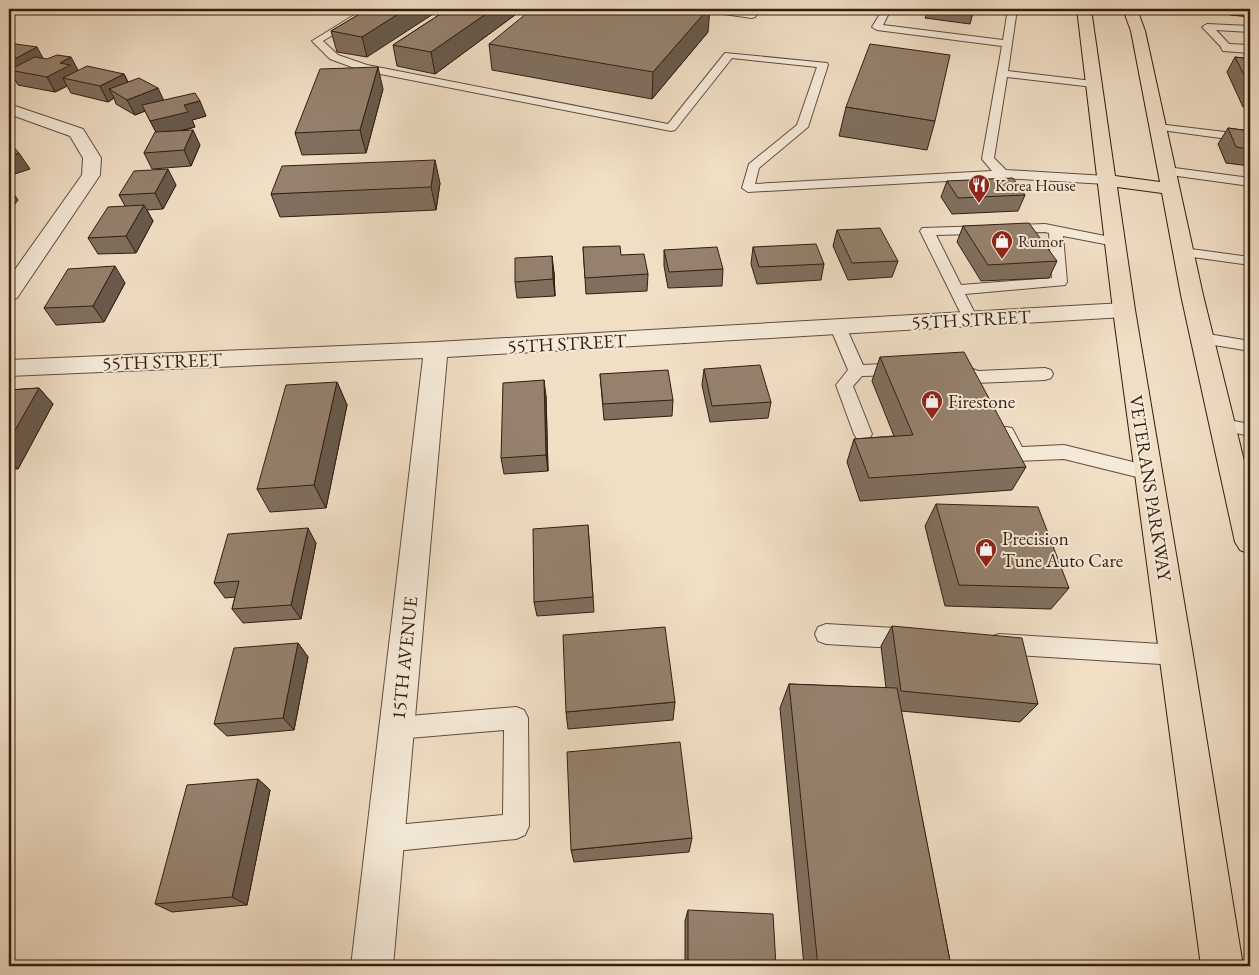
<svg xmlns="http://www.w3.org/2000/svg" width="1259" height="975" font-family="'EB Garamond',serif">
<rect width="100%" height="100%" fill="#f0dec5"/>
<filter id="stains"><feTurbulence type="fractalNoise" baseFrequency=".004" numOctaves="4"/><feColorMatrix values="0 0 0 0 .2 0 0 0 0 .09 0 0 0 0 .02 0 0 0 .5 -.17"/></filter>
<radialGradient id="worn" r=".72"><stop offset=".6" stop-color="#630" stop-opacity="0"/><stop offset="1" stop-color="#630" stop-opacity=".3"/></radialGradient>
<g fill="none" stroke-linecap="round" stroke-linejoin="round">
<g stroke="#624d3c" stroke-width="2">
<g id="lane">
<polygon points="364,9 375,9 323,41 338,55 367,65 668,124 725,53 827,63 828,65 808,127 759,168 755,184 992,171 982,159 1002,46 877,30 872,27 883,9 891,9 883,25 1003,40 1008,9 1017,9 1008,71 1093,81 1098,84 1093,87 1007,77 994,158 1006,170 1106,176 1112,180 1106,184 1002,178 748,192 742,188 749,164 797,125 817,67 732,58 675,130 671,131 360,70 330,59 312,41"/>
<polygon points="704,9 727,9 749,12 752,9 761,9 755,17 752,18 709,12"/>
<polygon points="1207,24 1250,26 1250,32 1216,30 1233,48 1228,51 1224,50 1204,29 1202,27"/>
<polygon points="1158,124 1250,135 1250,142 1154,129 1152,127 1154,125"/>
<polygon points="1167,167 1250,178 1250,186 1163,174 1161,171"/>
<path d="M1045,224L1115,238L1122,242L1115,246L1063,236L1067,282L1065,285L965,294L978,319L975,322H965L920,231L922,228ZM1045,232L1049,233L1052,278L961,285L936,235Z"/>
<polygon points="1183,248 1250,257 1250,265 1178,255 1176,252 1178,249"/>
<polygon points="838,322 844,323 846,327 863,365 901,363 907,365 909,369 907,373 901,375 862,376 853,386 872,434 869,439 863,440 857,439 854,434 836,385 848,370 830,327 832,323"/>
<polygon points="1202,333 1250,341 1250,351 1196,342 1194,338 1196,334"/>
<polygon points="954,361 978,371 1045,368 1051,370 1053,374 1051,378 1045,380 976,383 948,371 946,367 948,363"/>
<polygon points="1223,419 1250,424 1250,436 1217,429 1214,425 1217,421"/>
<polygon points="1006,427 1012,428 1022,447 1064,445 1149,466 1156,468 1158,473 1156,478 1149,480 1064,459 1017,461 1011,459 997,433 1000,428"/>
<polygon points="826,624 912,629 920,632 923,639 920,646 912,649 826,644 818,641 815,634 818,627"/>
<polygon points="999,634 1177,645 1185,648 1188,655 1185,662 1177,665 999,654 991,651 988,644 991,637"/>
<polygon points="516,707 524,710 528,718 529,826 525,835 516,839 385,852 376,848 372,839 376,830 385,826 503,815 504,730 397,739 389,736 385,728 389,720 397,717"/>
</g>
</g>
<g stroke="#624d3c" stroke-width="2">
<g id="street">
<polygon points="1228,44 1250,45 1250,53 1223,51 1221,48 1223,45"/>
<polygon points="9,104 83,129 101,158 100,175 17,298 9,300 9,278 82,175 83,158 70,136 9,114"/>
<polygon points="1124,303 1132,305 1135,310 1132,315 1124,317 447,357 393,966 351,966 423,358 9,376 9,360 436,342"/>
</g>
</g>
<g stroke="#331d0f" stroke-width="2">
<polygon id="primary" points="1077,9 1091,9 1115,176 1160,182 1131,31 1123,9 1137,9 1145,31 1203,295 1250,485 1250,554 1240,550 1235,542 1181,295 1162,193 1117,187 1135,310 1193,655 1243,966 1201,966 1113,310"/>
</g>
<use href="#lane" fill="#f5ead9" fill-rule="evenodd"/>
<use href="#street" fill="#f5ead9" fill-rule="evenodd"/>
<use href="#primary" fill="#f0dec5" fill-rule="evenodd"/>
</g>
<g fill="#806f5f" stroke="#331d0f">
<polygon points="288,9 329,9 319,14"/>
<polygon points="368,9 367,57 337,52 331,31"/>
<polygon points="448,9 523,9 435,74 397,66 393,45"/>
<polygon points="920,9 974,9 970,24 925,18 927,12 920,11"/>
<polygon points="1227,9 1250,9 1250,17 1230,15"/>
<polygon points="708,32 652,99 492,70 489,44"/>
<polygon points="9,43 44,59 78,71 124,74 128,82 163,100 206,116 192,120 195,127 182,131 200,145 191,166 152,169 144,153 156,132 145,111 135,115 116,104 114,98 108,102 71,93 67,86 55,92 18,85 14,78 9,81"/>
<polygon points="1235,57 1250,59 1250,108 1243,107 1227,72"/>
<polygon points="383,89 366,153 302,155 295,133"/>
<polygon points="846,107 935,121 927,150 839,136"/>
<polygon points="1228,128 1250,131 1250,166 1226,163 1218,144"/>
<polygon points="947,181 1025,195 1018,211 952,214 941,197"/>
<polygon points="440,183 436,210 280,217 271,194"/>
<polygon points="176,185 163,209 147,210 153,221 136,253 98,254 88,238 125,206 119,195"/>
<polygon points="963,226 1057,261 1049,278 981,281 957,242"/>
<polygon points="837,230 898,261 892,277 848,280 833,246"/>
<polygon points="583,247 621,255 648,274 647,291 586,294"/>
<polygon points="753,247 824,264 821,280 757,284 751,264"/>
<polygon points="664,250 723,269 722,286 668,288 664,266"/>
<polygon points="554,272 555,296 517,298 515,282"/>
<polygon points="125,283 104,322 56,325 44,308"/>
<polygon points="880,357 1026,467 1012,490 860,501 847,462 854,439 894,436 872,381"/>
<polygon points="704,369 771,402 768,418 710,422 702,385"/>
<polygon points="600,374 673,400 672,416 604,420"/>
<polygon points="337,382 347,405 326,508 270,512 257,489"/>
<polygon points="39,388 53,404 18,469 9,469 9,390"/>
<polygon points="546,396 548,471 504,474 501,458"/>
<polygon points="936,504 1069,588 1051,609 945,606 925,526"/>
<polygon points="588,525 594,612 537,616 534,602"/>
<polygon points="316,543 301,619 243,623 232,609 235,597 225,598 214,583"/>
<polygon points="892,626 1038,704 1020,722 901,711 951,966 804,966 780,708 789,684 886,688 881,646"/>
<polygon points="298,643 308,657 294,730 227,736 214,724"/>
<polygon points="675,702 673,720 568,729 566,712"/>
<polygon points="258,779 270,790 247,905 172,912 155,904"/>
<polygon points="692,838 689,852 574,862 571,850"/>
<polygon points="688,910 776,966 685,966 685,921"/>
</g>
<g fill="#685a4d" stroke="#331d0f">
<polygon points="317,9 329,9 319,14"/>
<polygon points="406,9 441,9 367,57 362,37"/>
<polygon points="493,9 523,9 435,74 431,52"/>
<polygon points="708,9 710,9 708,32 652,99 653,72"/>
<polygon points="37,47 45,62 9,70 14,78 9,81 9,62"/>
<polygon points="71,57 79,72 63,78 67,86 55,92 47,77 60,63"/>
<polygon points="378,67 383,89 366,153 360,130"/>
<polygon points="124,74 131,89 109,89 114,98 108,102 100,86"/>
<polygon points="158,88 165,103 135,115 127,100"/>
<polygon points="200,101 206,116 192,120 195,127 158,136 150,121 184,105"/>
<polygon points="193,130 200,145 191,166 184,150"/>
<polygon points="19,153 30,169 9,176 9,157"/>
<polygon points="435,160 440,183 436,210 431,187"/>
<polygon points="168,169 176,185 163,209 155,193"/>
<polygon points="9,187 18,200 9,212"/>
<polygon points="144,205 153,221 136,253 126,236"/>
<polygon points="552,256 554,272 555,296 553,279"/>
<polygon points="115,266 125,283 104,322 93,306"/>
<polygon points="544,380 546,396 548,471 546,455"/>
<polygon points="337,382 347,405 326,508 314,485"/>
<polygon points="39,388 53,404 18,469 9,460 9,441"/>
<polygon points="308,528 316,543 301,619 291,605"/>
<polygon points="298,643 308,657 294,730 283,718"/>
<polygon points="258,779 270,790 247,905 232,897"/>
</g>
<g fill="#95816e" stroke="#331d0f">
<polygon points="368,9 406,9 362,37 331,31"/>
<polygon points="448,9 493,9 431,52 393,45"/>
<polygon points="532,9 708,9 653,72 489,44"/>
<polygon points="9,43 37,47 9,62"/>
<polygon points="870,44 950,55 935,121 846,107"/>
<polygon points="57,55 71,57 60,63 70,65 47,77 9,70 35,57 47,59"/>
<polygon points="1235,57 1250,59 1250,87"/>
<polygon points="87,66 124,74 100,86 63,78"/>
<polygon points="378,67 360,130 295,133 320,69"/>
<polygon points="139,78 158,88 127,100 109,89"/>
<polygon points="195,93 200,101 184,105 188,112 150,121 142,105"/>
<polygon points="1228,128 1250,131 1250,149 1236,147"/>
<polygon points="193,130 184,150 144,153 155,132"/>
<polygon points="9,142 19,153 9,157"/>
<polygon points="435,160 431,187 271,194 282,166"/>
<polygon points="168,169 155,193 119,195 134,171"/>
<polygon points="1013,178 1025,195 958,198 947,181"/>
<polygon points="144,205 126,236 88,238 108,207"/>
<polygon points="1029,223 1057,261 988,265 963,226"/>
<polygon points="880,228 898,261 852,263 837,230"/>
<polygon points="816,244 824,264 759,267 753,247"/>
<polygon points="620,246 621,255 644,254 648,274 585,278 583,247"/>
<polygon points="717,247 723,269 669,272 664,250"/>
<polygon points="552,256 553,279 515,282 515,258"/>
<polygon points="115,266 93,306 44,308 68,269"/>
<polygon points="964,352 1026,467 869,478 854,439 913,435 880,357"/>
<polygon points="760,365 771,402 712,406 704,369"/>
<polygon points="668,370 673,400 603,404 600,374"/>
<polygon points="544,380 546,455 501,458 503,383"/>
<polygon points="337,382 314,485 257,489 286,385"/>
<polygon points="39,388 9,441 9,390"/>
<polygon points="936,504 1038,507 1069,588 959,585"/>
<polygon points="588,525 593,597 534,602 533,529"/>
<polygon points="308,528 291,605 232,609 239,581 214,583 228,534"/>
<polygon points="892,626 1022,638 1038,704 901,691"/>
<polygon points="665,627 675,702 566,712 563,635"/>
<polygon points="298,643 283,718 214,724 234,648"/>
<polygon points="789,684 897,688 951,966 818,966"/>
<polygon points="680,742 692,838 571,850 567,752"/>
<polygon points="258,779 232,897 155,904 187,785"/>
<polygon points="688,910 773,914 776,966 688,966"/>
</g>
<defs>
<g id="restaurant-pin" transform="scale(1.125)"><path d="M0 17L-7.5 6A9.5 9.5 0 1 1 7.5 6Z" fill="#8f2418" stroke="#f5ead9"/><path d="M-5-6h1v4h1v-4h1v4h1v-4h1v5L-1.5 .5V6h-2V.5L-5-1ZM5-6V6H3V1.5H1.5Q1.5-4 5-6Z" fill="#fff"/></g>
<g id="shop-pin" transform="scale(1.125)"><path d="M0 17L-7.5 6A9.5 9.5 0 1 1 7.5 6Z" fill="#8f2418" stroke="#f5ead9"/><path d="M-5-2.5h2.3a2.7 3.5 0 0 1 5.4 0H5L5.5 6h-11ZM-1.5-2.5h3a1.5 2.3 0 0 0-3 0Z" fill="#fff"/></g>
</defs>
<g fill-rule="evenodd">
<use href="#restaurant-pin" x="979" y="185"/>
<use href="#shop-pin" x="1002" y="241"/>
<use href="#shop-pin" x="932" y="401"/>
<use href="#shop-pin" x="986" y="549"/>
</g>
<g text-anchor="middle" stroke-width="4" stroke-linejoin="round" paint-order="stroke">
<g font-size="16" fill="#331d0f" stroke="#f5ead9" text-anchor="start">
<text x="995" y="191">Korea House</text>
<text x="1018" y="247">Rumor</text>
</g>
<g font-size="19" fill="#331d0f" stroke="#f5ead9">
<text transform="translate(971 319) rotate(-3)" y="7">55TH STREET</text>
<text transform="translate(567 343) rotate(-3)" y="7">55TH STREET</text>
<text transform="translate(162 361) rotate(-2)" y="7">55TH STREET</text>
<text transform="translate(1151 488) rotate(81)" y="7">VETERANS PARKWAY</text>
<text transform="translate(404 658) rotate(-84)" y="7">15TH AVENUE</text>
</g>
<g font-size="19" fill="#331d0f" stroke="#f5ead9" text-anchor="start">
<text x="948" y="408">Firestone</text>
<text x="1002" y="545">Precision<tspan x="1002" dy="22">Tune Auto Care</tspan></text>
</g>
</g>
<rect width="1259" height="975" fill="none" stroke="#f0dec5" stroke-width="30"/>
<rect x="10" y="10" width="1239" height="955" fill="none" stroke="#331d0f" stroke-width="2.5"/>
<rect x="15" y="15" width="1229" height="945" fill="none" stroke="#331d0f"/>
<rect width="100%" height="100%" filter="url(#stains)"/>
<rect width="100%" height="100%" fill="url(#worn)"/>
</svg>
